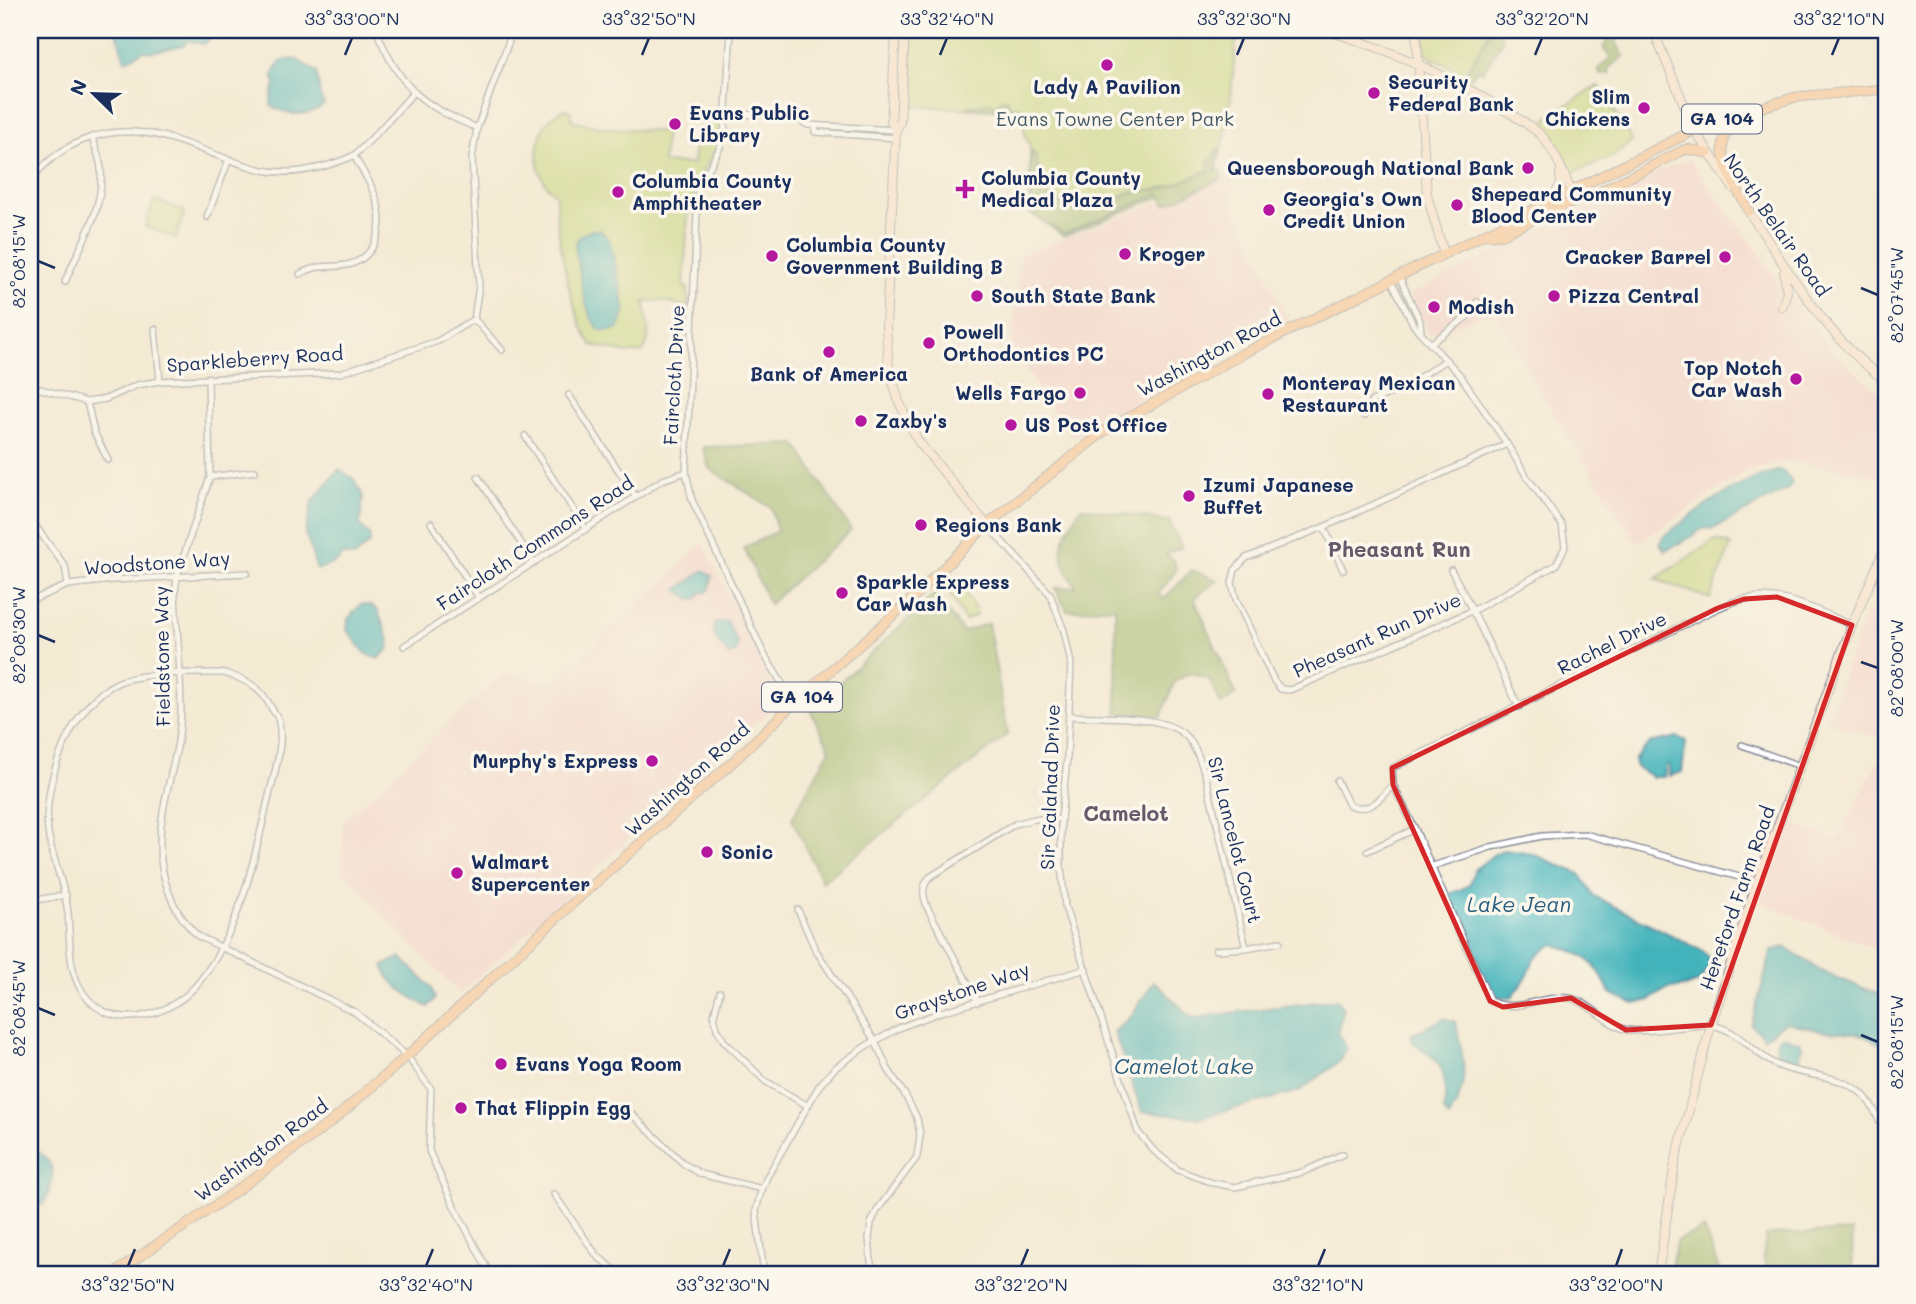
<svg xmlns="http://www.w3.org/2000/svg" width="1916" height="1304" font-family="Mali,sans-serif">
<rect width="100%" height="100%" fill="#fbf7ec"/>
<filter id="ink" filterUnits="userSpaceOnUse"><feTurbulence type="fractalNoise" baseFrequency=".0143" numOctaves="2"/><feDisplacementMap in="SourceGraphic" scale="14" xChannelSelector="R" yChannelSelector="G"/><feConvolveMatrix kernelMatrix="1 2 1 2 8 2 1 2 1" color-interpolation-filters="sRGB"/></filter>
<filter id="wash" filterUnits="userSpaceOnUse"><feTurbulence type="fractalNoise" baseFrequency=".00686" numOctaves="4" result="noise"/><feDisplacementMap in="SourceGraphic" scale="28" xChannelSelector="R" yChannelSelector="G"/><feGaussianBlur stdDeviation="1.57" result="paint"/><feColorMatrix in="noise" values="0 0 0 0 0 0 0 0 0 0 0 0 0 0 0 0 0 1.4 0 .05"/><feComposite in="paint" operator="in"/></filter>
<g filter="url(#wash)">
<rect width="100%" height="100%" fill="#f4ebd5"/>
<g fill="#f7d0ce">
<polygon points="1689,159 1834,354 1886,397 1886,478 1790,461 1750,469 1637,543 1542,396 1497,314 1483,314 1430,335 1409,295 1659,171"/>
<polygon points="1233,174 1233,205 1289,320 1072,438 1011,347 1020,255"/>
<polygon points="703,543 781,700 460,994 342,871 343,821 504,672 553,683"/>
<polygon points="1866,609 1886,620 1886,740 1826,722"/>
<polygon points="1886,746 1886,953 1759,902 1784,819 1837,840"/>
</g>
<g fill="#c2d579" stroke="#6e826c" stroke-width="2">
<polygon points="912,30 1237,30 1229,116 1216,174 1064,236 1029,212 1030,145 1025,135 1024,124 1011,111 912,106 909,103"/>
<polygon points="1422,30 1486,30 1488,35 1465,74 1426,55"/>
<polygon points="1597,86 1601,88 1601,95 1606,97 1632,141 1612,157 1572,173 1551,137 1543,128 1548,117"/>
<path d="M566,109L571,111L572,120L598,127L665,132L663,163L693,164L696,128H703L704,120L713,121L721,125L719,144L696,183L693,211L688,213L684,287L688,288V307L662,301H645C645,319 654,337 642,353H627L592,345C571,318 555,229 556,194C528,176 532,119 566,109Z"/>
<polygon points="154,200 185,211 176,238 145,227"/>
<polygon points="1715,540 1731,545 1710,599 1655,579"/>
<polygon points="962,586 978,614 965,621 949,593"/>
</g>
<g fill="#99b669" stroke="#5a7264" stroke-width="2">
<polygon points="1486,30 1499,30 1503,38 1502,41 1483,72 1477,69 1471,79 1465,74 1488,35"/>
<polygon points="1593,30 1630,30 1615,40 1624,56 1608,69 1610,74 1600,75 1598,69 1611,57 1603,48 1607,41"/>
<polygon points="1004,98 1008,100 1007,105 1023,108 1026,111 1019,116 1011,110 968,108 969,106 990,102 994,106"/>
<path d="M1217,149L1220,150L1215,171H1222L1221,179L1166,204L1159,194L1064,234L1031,213V151L1034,153C1040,167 1037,181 1047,193C1062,210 1086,215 1106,204C1114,200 1122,195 1131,192C1141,190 1152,191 1163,188C1179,184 1193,176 1208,171L1210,165L1207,161L1213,160Z"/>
<polygon points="796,444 851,530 769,604 744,548 777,531 771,508 709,468 703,447"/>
<path d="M1081,507L1169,521L1182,547L1166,554L1174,560L1176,571L1158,594L1164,599L1192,570L1218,580L1194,598L1236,694L1221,705L1209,679L1190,673L1175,681L1161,717L1117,713L1115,607L1067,611L1055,588L1076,587C1052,552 1062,540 1081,507Z"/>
<polygon points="935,594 963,632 988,623 1008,734 822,882 792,818 830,749 810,710"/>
<polygon points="1704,1229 1721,1274 1669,1274 1677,1240"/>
<polygon points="1852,1231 1853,1274 1768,1274 1763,1257 1766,1235"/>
</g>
<g fill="#43b3bb" stroke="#2f718c" stroke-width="2">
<polygon points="120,30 218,30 212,38 203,44 187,41 184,45 152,52 143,51 125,61 117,34"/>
<path d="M296,59L317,72L320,96L324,105C307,118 290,117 271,106C270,97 274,91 275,82L272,78L280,61Z"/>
<path d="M593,230H600L610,241L625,310L619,328C613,330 604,333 598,328C583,313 580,267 575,247C577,236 583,233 593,230Z"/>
<path d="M339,469L354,479L363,496L360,526L370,536V543L354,557L342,555L337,562L317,570C312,558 311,545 305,534L312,502Z"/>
<path d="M1780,470L1788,476L1792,483L1787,490L1713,529C1705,528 1700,528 1695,535L1665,551L1660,543L1663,537C1699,509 1735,482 1780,470Z"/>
<polygon points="704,570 712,576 710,589 705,593 700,592 699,596 693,601 677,590"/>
<polygon points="361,604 372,606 378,611 390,642 388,650 378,659 366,654 347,630 348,619"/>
<path d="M727,621L738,644L736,653L729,655C720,644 710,637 715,623Z"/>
<polygon points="1677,737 1686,741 1682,772 1669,776 1669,764 1666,766 1664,777 1653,777 1636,767 1634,760 1650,743"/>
<path d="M1504,850L1533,854L1580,874L1594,896L1703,951L1712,962L1699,982L1684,987L1668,988L1650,1000L1634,1004L1610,993C1596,961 1586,954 1553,944L1534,958L1528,975L1512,997L1495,999L1490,994L1473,953L1474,948L1468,942L1448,894C1464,888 1472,888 1474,870L1496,853Z"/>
<polygon points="1785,947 1825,973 1886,997 1886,1047 1858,1033 1824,1031 1785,1022 1764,1038 1751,1025 1772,950"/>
<path d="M401,957L431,987L435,999L428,1007C409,996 391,987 383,966Z"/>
<polygon points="1154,981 1192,1018 1337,999 1344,1010 1337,1033 1347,1048 1341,1060 1300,1091 1200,1118 1142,1112 1114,1032 1131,1016"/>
<path d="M1444,1018L1455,1021C1464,1058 1471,1084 1449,1118L1444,1112C1447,1077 1446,1061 1413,1043L1411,1035Z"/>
<polygon points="1783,1036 1799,1042 1802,1047 1800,1058 1796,1060 1778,1055 1776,1044 1778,1038"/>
<path d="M30,1148C59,1159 56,1182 43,1205L30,1206Z"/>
</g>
</g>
<g filter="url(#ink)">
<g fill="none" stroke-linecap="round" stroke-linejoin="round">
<g stroke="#888d9a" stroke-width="8">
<g id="street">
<path d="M376,30C401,88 419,104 477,128"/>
<path d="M731,30L724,137C718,156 706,171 698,189L686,472L692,500L764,654L794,703"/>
<polyline points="726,114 791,115 808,125 896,130"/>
<polyline points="816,126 815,132 896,138"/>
<path d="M30,182C43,163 63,148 84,140C150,114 201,156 263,170C292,176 324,168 351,157C363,151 402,105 414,92"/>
<polyline points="207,217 229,159"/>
<path d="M300,274C323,262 325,269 347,265C372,260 383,234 379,210C376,191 363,172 354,156"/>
<polyline points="1399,276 1420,321 1421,332"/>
<polyline points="1391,280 1414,326 1460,375 1507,444 1527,477 1562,525 1565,547 1556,565 1474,610 1290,690 1281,689 1274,681 1236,599 1232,583 1235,570 1246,558 1324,527 1507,444"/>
<path d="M65,282C80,245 104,211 101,169C100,158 95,147 92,137"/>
<polyline points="474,319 479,285 472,158 477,128 513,30"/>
<polyline points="474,319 502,350"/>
<polyline points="155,329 160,381"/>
<polyline points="1430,344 1467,317 1477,302"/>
<path d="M208,377L210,477L177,576L175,594C177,633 181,673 181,712C180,751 167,781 162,818C155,860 166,907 198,936L355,1012L407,1056L431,1089L429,1151L455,1208L490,1274"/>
<polyline points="30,386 87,402 106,399 137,385 160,381 340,373 438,341 474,319"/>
<polyline points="569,395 636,497"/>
<polyline points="87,402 94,432 108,460"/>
<polyline points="1364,416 1372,401 1403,388 1446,360"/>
<polyline points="525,436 586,529"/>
<polyline points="210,477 255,471"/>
<polyline points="478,477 534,563"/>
<polyline points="30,519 65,566 68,585"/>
<polyline points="431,523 479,598"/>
<polyline points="987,525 1050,594 1064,631 1071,663 1067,759 1061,819 1061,865 1065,907 1138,1132 1154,1151 1178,1170 1213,1183 1235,1187 1303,1172 1343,1154"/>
<polyline points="1324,527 1343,570"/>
<path d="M1451,570C1476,614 1496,661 1519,707"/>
<polyline points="30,601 68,585 113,580 247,573"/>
<path d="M1852,625C1818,611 1783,591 1744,599C1736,600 1726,605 1718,608L1392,768L1393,785L1415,829L1490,1001C1519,1014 1539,995 1568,998C1588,1000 1604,1023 1624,1029C1641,1035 1688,1024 1709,1025C1737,1027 1753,1054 1777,1065C1803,1077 1836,1073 1859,1091C1873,1102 1879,1121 1886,1136"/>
<polyline points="404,646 662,480 686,472"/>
<path d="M224,673C247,680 261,687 272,709C275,713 279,718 279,723C284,744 274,775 269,796C254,859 241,930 199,982C170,1019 105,1036 79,986C68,965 70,936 68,913C65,885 52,859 48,832C42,783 71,703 119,682C144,672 196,673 224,673Z"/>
<path d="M1069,716C1101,718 1164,713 1187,737C1197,748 1201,764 1206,777L1246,948"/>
<polyline points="1742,745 1800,766"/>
<path d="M1337,781L1349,805C1372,813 1378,800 1393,785"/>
<polyline points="1367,851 1415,829"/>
<polyline points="1430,867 1491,847 1542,836 1585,834 1757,882"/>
<polyline points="30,901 66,895"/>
<polyline points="798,910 815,949 875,1041 888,1069 905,1095 917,1118 920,1135 917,1157 878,1209 871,1223 869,1238 872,1274"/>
<polyline points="1216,950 1246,948 1280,942"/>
<polyline points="720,992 714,1015 717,1029 724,1041 765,1081 808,1106"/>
<path d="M978,1002L927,907C923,895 921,887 930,877L1015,824L1034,819H1061"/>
<polyline points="623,1106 684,1164 701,1174 762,1189"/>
<polyline points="554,1194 597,1256 620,1274"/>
<polyline points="764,1274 756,1211 760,1195 767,1177 819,1086 835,1068 866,1046 901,1027 941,1012 1086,969"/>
<path d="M1099,1274C1118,1267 1135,1266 1154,1274"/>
</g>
</g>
<g stroke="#888d9a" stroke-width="10">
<g id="secondary">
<polyline points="905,30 900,123 896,130 886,326 889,368 899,402 918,441 987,525"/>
<path d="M1324,30C1387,48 1440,71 1496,105C1511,114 1528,123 1541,135C1555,151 1563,173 1572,192"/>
<polyline points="1416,30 1427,195 1444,254"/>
<polyline points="1653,30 1695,131 1733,188"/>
<polyline points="896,130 891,122 896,30"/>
<polyline points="1549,202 1561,184 1560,173"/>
<path d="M1746,208C1788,269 1825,337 1886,381"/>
<polyline points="1782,307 1787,292 1784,272"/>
<polyline points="1658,1274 1675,1163 1711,1025 1757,882 1852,625 1886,545"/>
</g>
</g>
<g stroke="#888d9a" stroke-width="11">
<g id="primary">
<path d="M1749,211C1737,188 1711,154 1729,129C1734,122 1744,117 1751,111"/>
<polyline points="1488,235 1503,234 1555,209 1597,193 1686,149 1708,153"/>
<polyline points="113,1274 222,1201 330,1123 407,1056 584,893 735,760 794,703 914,597 987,525 1103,432 1244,353 1709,123 1796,97 1886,89"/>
</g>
</g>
<use href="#street" stroke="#fff" stroke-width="5"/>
<use href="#secondary" stroke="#fde4d0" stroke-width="8"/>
<use href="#primary" stroke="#f9bc8a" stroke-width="9"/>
</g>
</g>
<path d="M0 0H1916V1304H0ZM1777,597L1852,625L1711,1025L1626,1030L1571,998L1503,1007L1490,1001L1393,785L1392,768L1718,608L1744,599Z" fill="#f4ebd5" fill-opacity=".55" fill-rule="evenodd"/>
<path fill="none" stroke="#d62828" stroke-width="5" stroke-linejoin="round" d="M1777,597L1852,625L1711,1025L1626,1030L1571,998L1503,1007L1490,1001L1393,785L1392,768L1718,608L1744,599Z"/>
<path fill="none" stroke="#1b2f5e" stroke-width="2.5" d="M345,55L352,38M642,55L649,38M940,55L947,38M1237,55L1244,38M1535,55L1542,38M1832,55L1839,38M38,261L55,268M1861,288L1878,295M38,635L55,642M1861,662L1878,668M38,1008L55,1015M1861,1035L1878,1042M128,1266L135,1249M426,1266L433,1249M723,1266L730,1249M1021,1266L1028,1249M1318,1266L1325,1249M1616,1266L1622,1249"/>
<g fill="#b5179e" stroke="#fbf7ec" stroke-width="2.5">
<circle cx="1107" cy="65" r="7"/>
<circle cx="1374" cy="93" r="7"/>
<circle cx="1644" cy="108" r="7"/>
<circle cx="675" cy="124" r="7"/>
<circle cx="1528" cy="168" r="7"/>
<path d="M961.5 178.5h7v7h7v7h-7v7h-7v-7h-7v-7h7z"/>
<circle cx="618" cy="192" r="7"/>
<circle cx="1457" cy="205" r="7"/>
<circle cx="1269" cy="210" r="7"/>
<circle cx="1125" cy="254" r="7"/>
<circle cx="772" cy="256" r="7"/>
<circle cx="1725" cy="257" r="7"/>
<circle cx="977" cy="296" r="7"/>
<circle cx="1554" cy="296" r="7"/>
<circle cx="1434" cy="307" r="7"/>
<circle cx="929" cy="343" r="7"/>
<circle cx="829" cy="352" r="7"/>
<circle cx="1796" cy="379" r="7"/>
<circle cx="1080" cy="393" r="7"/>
<circle cx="1268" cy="394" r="7"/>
<circle cx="861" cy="421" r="7"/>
<circle cx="1011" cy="425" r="7"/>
<circle cx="1189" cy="496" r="7"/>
<circle cx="921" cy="525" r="7"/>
<circle cx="842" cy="593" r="7"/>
<circle cx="652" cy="761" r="7"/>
<circle cx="707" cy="852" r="7"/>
<circle cx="457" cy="873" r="7"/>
<circle cx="501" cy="1064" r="7"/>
<circle cx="461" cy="1108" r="7"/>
</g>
<g text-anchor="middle" stroke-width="7" stroke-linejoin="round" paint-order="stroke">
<g fill="#fbf7ec" stroke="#5e6b89" stroke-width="2">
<rect x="1682" y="104.5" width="80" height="29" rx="5"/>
<rect x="762" y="682.5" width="80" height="29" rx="5"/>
</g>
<g font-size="18" font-weight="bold" fill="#1b2f5e">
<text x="1722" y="125">GA 104</text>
<text x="802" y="703">GA 104</text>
</g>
<g font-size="19" font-weight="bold" fill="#1b2f5e" stroke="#fbf7ec" text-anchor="start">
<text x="1388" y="89">Security<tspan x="1388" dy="22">Federal Bank</tspan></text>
<text x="1107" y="94" text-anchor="middle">Lady A Pavilion</text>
<text x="1630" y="104" text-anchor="end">Slim<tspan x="1630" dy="22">Chickens</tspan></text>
<text x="689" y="120">Evans Public<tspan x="689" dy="22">Library</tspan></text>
<text x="1514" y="175" text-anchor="end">Queensborough National Bank</text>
<text x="981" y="185">Columbia County<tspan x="981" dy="22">Medical Plaza</tspan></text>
<text x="632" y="188">Columbia County<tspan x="632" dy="22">Amphitheater</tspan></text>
<text x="1471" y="201">Shepeard Community<tspan x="1471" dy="22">Blood Center</tspan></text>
<text x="1283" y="206">Georgia's Own<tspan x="1283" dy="22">Credit Union</tspan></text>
<text x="786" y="252">Columbia County<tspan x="786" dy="22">Government Building B</tspan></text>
<text x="1139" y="261">Kroger</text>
<text x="1711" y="264" text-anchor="end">Cracker Barrel</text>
<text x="991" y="303">South State Bank</text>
<text x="1568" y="303">Pizza Central</text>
<text x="1448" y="314">Modish</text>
<text x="943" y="339">Powell<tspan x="943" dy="22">Orthodontics PC</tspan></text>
<text x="1782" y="375" text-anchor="end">Top Notch<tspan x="1782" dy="22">Car Wash</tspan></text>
<text x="829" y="381" text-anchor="middle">Bank of America</text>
<text x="1282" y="390">Monteray Mexican<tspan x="1282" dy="22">Restaurant</tspan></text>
<text x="1066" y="400" text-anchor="end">Wells Fargo</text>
<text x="875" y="428">Zaxby's</text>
<text x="1025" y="432">US Post Office</text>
<text x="1203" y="492">Izumi Japanese<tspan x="1203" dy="22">Buffet</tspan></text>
<text x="935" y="532">Regions Bank</text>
<text x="856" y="589">Sparkle Express<tspan x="856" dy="22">Car Wash</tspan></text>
<text x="638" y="768" text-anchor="end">Murphy's Express</text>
<text x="721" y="859">Sonic</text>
<text x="471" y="869">Walmart<tspan x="471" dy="22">Supercenter</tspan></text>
<text x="515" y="1071">Evans Yoga Room</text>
<text x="475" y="1115">That Flippin Egg</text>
</g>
<g font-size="19" fill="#455865" stroke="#fbf7ec">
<text x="1115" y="126">Evans Towne Center Park</text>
</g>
<g font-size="19" fill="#1b2f5e" stroke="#fbf7ec">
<text transform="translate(1777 225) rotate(55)" y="7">North Belair Road</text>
<text transform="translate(1209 354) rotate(-28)" y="7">Washington Road</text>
<text transform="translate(255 359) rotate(-4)" y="7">Sparkleberry Road</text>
<text transform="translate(674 375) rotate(-87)" y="7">Faircloth Drive</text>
<text transform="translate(535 543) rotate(-33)" y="7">Faircloth Commons Road</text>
<text transform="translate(157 563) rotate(-4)" y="7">Woodstone Way</text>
<text transform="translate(1377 635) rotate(-24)" y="7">Pheasant Run Drive</text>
<text transform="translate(1612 643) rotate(-26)" y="7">Rachel Drive</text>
<text transform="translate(162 656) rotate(-91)" y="7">Fieldstone Way</text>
<text transform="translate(687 779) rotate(-42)" y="7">Washington Road</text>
<text transform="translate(1050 787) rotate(-88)" y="7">Sir Galahad Drive</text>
<text transform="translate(1235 840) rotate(76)" y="7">Sir Lancelot Court</text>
<text transform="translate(1737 898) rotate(-71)" y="7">Hereford Farm Road</text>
<text transform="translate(962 991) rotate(-19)" y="7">Graystone Way</text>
<text transform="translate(261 1150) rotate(-36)" y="7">Washington Road</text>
</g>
<g font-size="21" font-weight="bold" fill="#655a6a" stroke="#fbf7ec">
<text x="1399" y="557">Pheasant Run</text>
<text x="1126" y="821">Camelot</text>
</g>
<g font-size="21" font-style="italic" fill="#295d7f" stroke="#fbf7ec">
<text x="1519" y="912">Lake Jean</text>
<text x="1184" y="1074">Camelot Lake</text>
</g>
</g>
<rect width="1916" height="1304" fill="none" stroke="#fbf7ec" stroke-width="77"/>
<g transform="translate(94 94) rotate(293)" stroke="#fbf7ec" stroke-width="5" paint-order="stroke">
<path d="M0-5L12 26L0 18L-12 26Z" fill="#1b2f5e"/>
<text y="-10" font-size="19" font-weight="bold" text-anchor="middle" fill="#1b2f5e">N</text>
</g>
<rect x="38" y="38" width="1840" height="1228" fill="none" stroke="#1b2f5e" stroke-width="2.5"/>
<g font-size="18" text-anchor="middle" fill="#1b2f5e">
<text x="352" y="25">33°33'00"N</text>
<text x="649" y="25">33°32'50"N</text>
<text x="947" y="25">33°32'40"N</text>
<text x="1244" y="25">33°32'30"N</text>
<text x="1542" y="25">33°32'20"N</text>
<text x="1839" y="25">33°32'10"N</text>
<text transform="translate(19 261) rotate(-90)" y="6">82°08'15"W</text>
<text transform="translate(1897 295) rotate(-90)" y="6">82°07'45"W</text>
<text transform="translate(19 635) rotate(-90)" y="6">82°08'30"W</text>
<text transform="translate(1897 668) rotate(-90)" y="6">82°08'00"W</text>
<text transform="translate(19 1008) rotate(-90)" y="6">82°08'45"W</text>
<text transform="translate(1897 1042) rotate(-90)" y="6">82°08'15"W</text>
<text x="128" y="1291">33°32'50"N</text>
<text x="426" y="1291">33°32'40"N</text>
<text x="723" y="1291">33°32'30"N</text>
<text x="1021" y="1291">33°32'20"N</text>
<text x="1318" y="1291">33°32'10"N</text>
<text x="1616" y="1291">33°32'00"N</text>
</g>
</svg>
